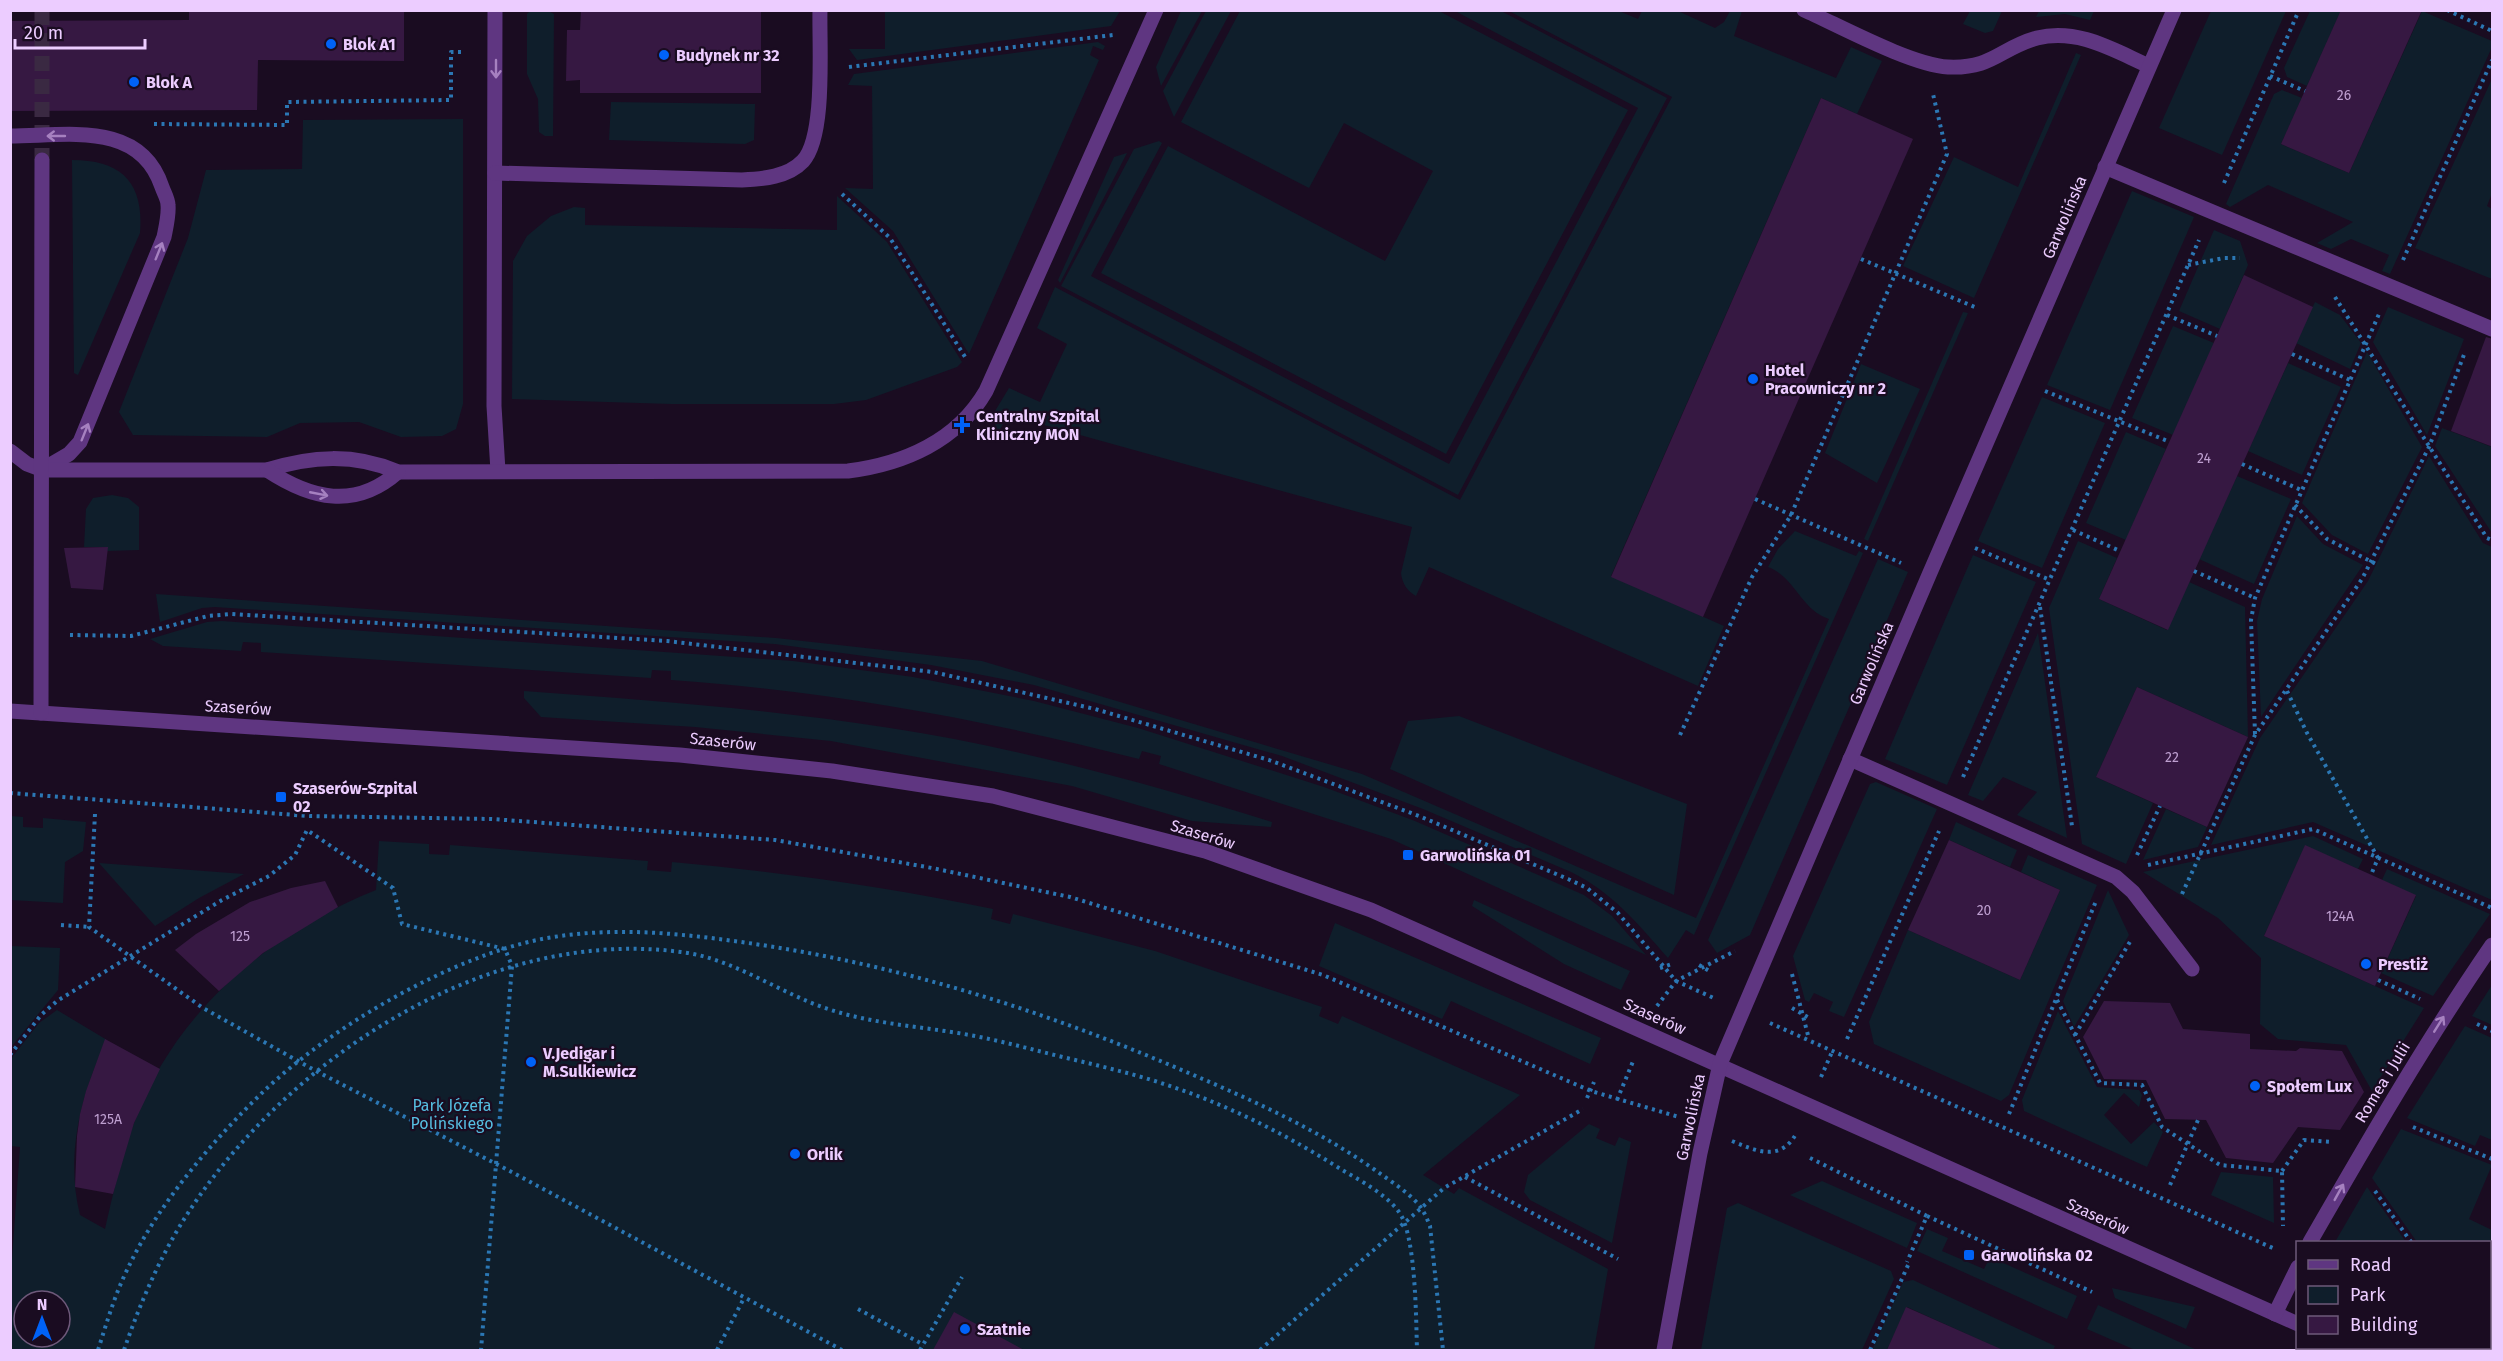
<svg xmlns="http://www.w3.org/2000/svg" width="2503" height="1361" font-family="'Fira Sans',sans-serif">
<rect width="100%" height="100%" fill="#1a0c21"/>
<g fill="#0f1e2b" fill-rule="evenodd">
<polygon points="530,11 548,11 554,14 553,136 545,136 539,132 538,99 527,74 527,14"/>
<polygon points="885,11 885,10 1120,11 1111,26 857,60 849,49 885,49"/>
<polygon points="1181,11 1202,11 1161,86 1156,67"/>
<polygon points="1206,11 1231,11 1174,117 1163,91"/>
<polygon points="1240,11 1439,11 1628,110 1446,454 1101,273 1168,146 1385,261 1433,171 1344,123 1309,188 1181,122"/>
<polygon points="1455,11 1501,11 1667,98 1458,495 1061,286 1134,149 1159,141 1162,143 1091,276 1449,464 1638,108"/>
<path d="M1509,11H1619L1638,19L1642,11H1678L1715,28L1724,22L1730,11H1742L1734,36L1836,78L1851,47L1882,61L1857,114L1821,98L1611,576L1724,626L1698,686L1429,567L1416,596C1407,591 1402,583 1401,573L1412,527L1008,415L998,433L992,416L1009,388L1040,402L1067,344L1037,328L1055,287L1460,500L1672,97Z"/>
<polygon points="1970,11 1970,10 2002,11 1993,31 1985,33 1963,24"/>
<polygon points="2039,11 2039,10 2094,11 2090,20 2065,14 2036,17"/>
<polygon points="2211,11 2286,11 2222,155 2159,128"/>
<polygon points="2310,11 2341,11 2307,86 2287,77 2284,68"/>
<polygon points="2422,11 2492,41 2492,47 2390,274 2382,271 2389,255 2351,239 2331,249 2317,243 2353,222 2268,185 2230,207 2226,204 2274,94 2282,90 2302,98 2281,144 2349,173"/>
<polygon points="1098,42 1105,46 1103,50 1093,46 1090,55 1099,60 969,354 893,231 845,188 873,189 872,86 848,85 854,74"/>
<polygon points="2076,53 2081,55 1974,298 1903,266 1954,157 2018,187"/>
<polygon points="2491,81 2492,193 2487,206 2492,209 2492,279 2415,248"/>
<polygon points="611,102 755,104 754,140 745,144 609,140"/>
<polygon points="463,119 463,404 456,429 442,436 401,437 359,422 300,423 267,437 133,435 119,412 188,238 206,170 302,169 303,120"/>
<polygon points="1127,153 1060,283 1058,280 1114,157"/>
<polygon points="10,160 12,160 11,387 10,387"/>
<path d="M72,160C122,160 144,183 140,233L78,375L74,373Z"/>
<polygon points="2132,191 2194,217 2110,410 2047,385"/>
<polygon points="837,196 887,242 962,362 957,367 866,400 834,404 671,404 512,399 513,261 527,236 551,216 574,207 585,208 585,225 837,230"/>
<polygon points="2214,230 2240,241 2248,265 2220,329 2179,311"/>
<polygon points="2315,302 2340,315 2361,343 2350,369 2296,343"/>
<polygon points="2388,307 2464,339 2427,435 2373,342"/>
<polygon points="1963,312 1968,313 1868,541 1864,539"/>
<polygon points="2173,326 2214,343 2173,435 2132,418"/>
<polygon points="2367,352 2422,447 2368,554 2332,535 2302,503"/>
<polygon points="2288,363 2341,387 2302,475 2248,451"/>
<polygon points="1861,364 1920,389 1877,483 1825,453"/>
<polygon points="2042,397 2105,423 2042,568 1978,541"/>
<polygon points="2442,428 2492,447 2492,533 2435,446"/>
<polygon points="2126,432 2166,449 2126,540 2086,523"/>
<polygon points="2429,456 2483,543 2492,547 2492,900 2313,822 2211,845 2260,738 2368,581"/>
<polygon points="2237,476 2291,499 2254,584 2199,559"/>
<polygon points="112,495 128,498 139,507 139,550 107,551 107,547 84,547 86,509 93,498"/>
<polygon points="2297,516 2323,544 2363,565 2261,717 2257,621 2262,599"/>
<path d="M1795,531L1856,556L1859,551L1863,553L1694,935L1686,930L1668,958C1638,924 1612,892 1571,872L1423,809L1282,756L1034,685L931,665L775,644L215,607L202,608L160,622L156,594L776,638L982,661L1362,774L1696,918L1829,619C1801,610 1795,577 1768,567L1778,549Z"/>
<polygon points="2078,541 2117,558 2099,599 2167,630 2189,582 2245,607 2248,737 2137,687 2096,777 2153,803 2126,864 2082,844 2049,608"/>
<polygon points="1973,555 2036,582 1947,785 1885,759"/>
<polygon points="1878,559 1908,572 1750,935 1717,953 1708,940"/>
<path d="M222,621L793,661L913,677L1034,701L1138,728L1324,787L1415,821L1584,895L1612,916L1646,955L1391,839L1159,764L1161,756L1142,751L1139,759C986,720 829,691 671,680V671L652,670L651,678L261,652V643L243,642L241,651L163,646L150,639L207,622Z"/>
<polygon points="2038,633 2067,838 2017,815 2037,792 2003,777 1983,801 1968,795"/>
<path d="M524,691C647,700 768,709 890,728C1020,748 1146,783 1272,822L1271,827L1192,821L1072,786L831,741L695,727L541,717L524,698Z"/>
<polygon points="1459,716 1687,804 1674,895 1390,769 1408,721"/>
<polygon points="1876,782 1937,809 1844,1017 1829,1011 1833,1002 1814,993 1809,1002 1805,1000 1793,956 1870,784"/>
<polygon points="2166,809 2207,827 2198,847 2143,860"/>
<polygon points="11,816 23,817 23,827 43,828 43,818 86,822 83,851 65,862 63,903 11,900"/>
<polygon points="1956,822 2017,850 2010,867 1949,840"/>
<polygon points="2313,836 2363,859 2358,869 2305,846 2264,936 2424,1008 2372,1091 2346,1045 2278,1039 2260,1024 2261,958 2218,918 2143,872"/>
<path d="M379,841L429,844V854L449,855L450,845L648,861L647,870L671,872L672,862C780,872 887,887 993,909L991,919L1010,924L1013,914L1155,951L1322,1007L1319,1016L1338,1024L1342,1016L1520,1095L1423,1175L1454,1194L1459,1188L1608,1269L1594,1350H11V1273L20,1147L11,1146L10,1060L39,1023L57,1010L107,1040C81,1093 65,1156 80,1215L105,1229C113,1194 121,1158 134,1123C174,1012 269,933 376,890ZM24,1301H60V1337H24Z"/>
<polygon points="2028,855 2097,885 2009,1095 2001,1101 1874,1044 1869,1022 1908,930 2020,980 2060,890 2021,872"/>
<polygon points="99,863 244,874 199,898 155,926"/>
<polygon points="2387,869 2490,914 2433,996 2381,973 2416,896 2382,880"/>
<polygon points="2108,890 2129,935 2074,1027 2063,1001"/>
<polygon points="1474,900 1630,971 1621,990 1564,964 1472,906"/>
<polygon points="1335,923 1601,1038 1590,1064 1451,1001 1442,1019 1319,966"/>
<polygon points="11,946 60,948 58,990 11,1047"/>
<polygon points="2492,985 2492,1025 2472,1016"/>
<polygon points="2058,1011 2097,1087 2139,1090 2142,1095 2139,1107 2124,1093 2104,1115 2131,1144 2154,1122 2163,1132 2147,1167 2024,1111 2022,1100"/>
<polygon points="2465,1026 2492,1038 2492,1140 2480,1135 2475,1146 2407,1118"/>
<polygon points="1589,1124 1600,1129 1596,1138 1615,1146 1619,1137 1631,1142 1612,1243 1530,1200 1524,1192 1528,1175"/>
<polygon points="2401,1129 2492,1165 2469,1219 2492,1230 2492,1326 2490,1324 2490,1242 2417,1242 2372,1178"/>
<polygon points="2221,1172 2273,1177 2274,1223 2211,1195"/>
<polygon points="1822,1181 1917,1223 1907,1248 1790,1195"/>
<polygon points="2367,1187 2406,1242 2335,1242"/>
<polygon points="1738,1203 1891,1271 1894,1279 1862,1350 1701,1350 1727,1208"/>
<polygon points="1927,1229 1948,1238 1942,1251 1984,1269 1990,1257 2077,1296 2067,1319 1917,1251"/>
<polygon points="1913,1280 2055,1346 2053,1350 1989,1350 1991,1345 1907,1307 1887,1350 1872,1350 1903,1282"/>
<polygon points="2112,1288 2195,1307 2186,1329 2115,1298"/>
<polygon points="2098,1305 2197,1350 2135,1350 2087,1329"/>
</g>
<g fill="#361842">
<polygon points="189,10 404,10 404,61 258,60 257,110 10,111 10,21 189,20"/>
<polygon points="581,10 761,10 761,93 580,93 580,80 566,81 567,30 580,30"/>
<polygon points="2341,10 2422,10 2349,173 2281,144"/>
<polygon points="1821,98 1913,139 1703,617 1611,577"/>
<polygon points="2244,275 2313,307 2168,630 2099,599"/>
<polygon points="2486,337 2493,339 2493,447 2451,431"/>
<polygon points="108,547 103,590 71,588 64,548"/>
<polygon points="2137,687 2248,737 2207,827 2096,777"/>
<polygon points="1949,840 2060,890 2020,980 1908,930"/>
<polygon points="2305,845 2416,895 2375,986 2264,936"/>
<polygon points="325,881 338,907 263,953 219,991 175,950 196,934 250,902 291,888"/>
<polygon points="2104,1001 2170,1003 2183,1029 2250,1034 2250,1049 2296,1051 2300,1048 2342,1051 2364,1092 2340,1130 2298,1127 2273,1163 2226,1158 2206,1120 2165,1119 2146,1080 2104,1079 2083,1037"/>
<polygon points="105,1039 160,1069 134,1123 113,1194 75,1187 77,1136 80,1114 86,1091"/>
<polygon points="1906,1307 2003,1350 1887,1350"/>
<polygon points="954,1312 1024,1350 933,1350"/>
</g>
<g fill="none" stroke-linecap="round" stroke-linejoin="round">
<polyline stroke="#3a2942" stroke-width="15" stroke-dasharray="15 8" stroke-linecap="butt" points="42,10 42,160"/>
<g stroke="#2b77b4" stroke-width="4" stroke-dasharray="3 4.5" stroke-linecap="butt">
<polyline points="2447,10 2492,31"/>
<polyline points="849,67 1113,35"/>
<polyline points="2270,76 2305,91"/>
<polyline points="154,124 287,125 287,102 451,100 451,52 465,52"/>
<polyline points="2224,183 2299,10"/>
<polyline points="842,194 890,238 967,360"/>
<polyline points="1861,259 1977,308"/>
<polyline points="2403,260 2492,60"/>
<polyline points="2188,265 2224,258 2240,258"/>
<polyline points="2335,297 2487,538 2492,540"/>
<polyline points="2167,315 2217,336"/>
<polyline points="2292,354 2350,380"/>
<polyline points="2045,391 2170,442"/>
<polyline points="2242,464 2301,490"/>
<polyline points="1755,499 1901,563"/>
<polyline points="2295,505 2327,539 2376,564"/>
<polyline points="2073,530 2120,551"/>
<polyline points="1975,548 2050,580"/>
<polyline points="2194,571 2255,598"/>
<polyline points="2040,607 2072,826"/>
<polyline points="70,635 131,636 208,616 232,614 667,641 933,672 1095,709 1269,760 1419,816 1568,879 1587,888 1618,913 1676,981 1716,999"/>
<polyline points="2287,691 2307,733 2378,858 2371,875"/>
<polyline points="2255,734 2251,620 2255,598 2379,314"/>
<polyline points="1680,735 1752,577 1791,515 1947,154 1933,94"/>
<polyline points="1963,777 2199,240"/>
<polyline points="10,793 308,816 492,819 775,840 932,868 1070,897 1323,975 1591,1091 1679,1117"/>
<polyline points="95,814 89,927 203,1008 316,1071 508,1170 842,1350"/>
<polyline points="2137,855 2160,806"/>
<polyline points="2148,865 2313,829 2492,908"/>
<polyline points="2182,894 2255,735 2362,579 2429,447 2465,352"/>
<polyline points="61,925 89,927"/>
<polyline points="1699,965 1711,972"/>
<polyline points="1660,968 1672,964"/>
<polyline points="1792,974 1809,1039"/>
<polyline points="2378,980 2420,999"/>
<polyline points="2057,1000 2100,1083 2142,1085 2162,1127 2220,1165 2282,1171 2283,1226"/>
<polyline points="1657,1006 1676,981 1735,951"/>
<polyline points="1792,1008 1811,1019"/>
<polyline points="1770,1023 2275,1249"/>
<polyline points="2477,1024 2492,1031"/>
<polyline points="2075,1035 2131,940"/>
<polyline points="1847,1039 1939,831"/>
<polyline points="10,1055 41,1015 57,1001 222,900 269,876 295,855 307,830 393,888 402,924 505,949 512,966 481,1350"/>
<polyline points="1821,1077 1832,1052"/>
<polyline points="1587,1098 1594,1082"/>
<polyline points="1617,1100 1634,1059"/>
<polyline points="2009,1114 2096,901"/>
<polyline points="2413,1127 2492,1159"/>
<path d="M1732,1141C1756,1151 1780,1162 1796,1134"/>
<polyline points="1810,1158 1927,1216 1907,1262"/>
<polyline points="2282,1171 2304,1140 2333,1142"/>
<polyline points="1465,1177 1618,1259"/>
<polyline points="2170,1185 2198,1120"/>
<polyline points="2375,1191 2411,1242"/>
<polyline points="1927,1216 2092,1292"/>
<polyline points="858,1309 924,1345"/>
<polyline points="2484,1348 2490,1350"/>
<path d="M98,1350C107,1322 115,1294 128,1268C158,1204 213,1140 264,1091C331,1027 450,957 542,939C611,926 679,933 748,943C896,964 1039,1009 1177,1068C1245,1097 1314,1127 1375,1170C1390,1181 1407,1191 1419,1205C1424,1211 1427,1219 1430,1226L1443,1350"/>
<path d="M124,1350C142,1298 164,1247 196,1201C299,1051 493,927 681,952C733,958 779,993 828,1009C870,1023 914,1026 958,1033C983,1037 1007,1043 1031,1049C1076,1061 1123,1070 1167,1085C1228,1105 1285,1134 1339,1168C1359,1180 1385,1193 1399,1212C1416,1235 1416,1319 1417,1350"/>
<polyline points="717,1350 744,1298"/>
<polyline points="920,1350 962,1277"/>
<polyline points="1260,1350 1444,1188 1583,1109"/>
<polyline points="1870,1350 1909,1263"/>
</g>
<g stroke="#5f3681" stroke-width="15">
<polyline points="495,10 494,406 498,471"/>
<path d="M1804,10C1840,26 1911,65 1948,67C1993,69 2000,48 2037,38C2078,28 2113,50 2149,66"/>
<path d="M10,136C67,136 140,120 162,187C164,193 168,199 168,205C169,215 166,227 164,237L80,442L69,454L45,468"/>
<polyline points="2105,167 2492,329"/>
<path d="M495,173L742,180C763,179 788,177 803,161C826,136 819,45 820,10"/>
<path d="M10,451L27,464L43,470H267C311,456 354,453 398,472L848,471C904,464 957,441 986,391L1156,10"/>
<path d="M267,470C311,499 355,510 398,472"/>
<polyline points="10,711 680,755 832,771 993,796 1205,851 1371,910 2298,1324"/>
<polyline points="41,713 42,160"/>
<polyline points="1850,759 2116,877 2133,892 2192,969"/>
<path d="M2310,1242C2368,1141 2426,1041 2492,945"/>
<polyline points="2275,1314 2298,1267"/>
<polyline points="2349,1348 2356,1350"/>
<polyline points="1664,1350 1700,1153 1720,1064 1929,575 2174,10"/>
</g>
</g>
<defs><path id="oneway-shaft" d="M-6 0H5M1.5-3L5.5 0L1.5 3" fill="none" stroke-width="1.6" stroke-linecap="round" stroke-linejoin="round" transform="scale(1.5)"/></defs>
<g stroke="#a681c0">
<use href="#oneway-shaft" transform="translate(496 69) rotate(90)"/>
<use href="#oneway-shaft" transform="translate(56 136) rotate(180)"/>
<use href="#oneway-shaft" transform="translate(159 251) rotate(-68)"/>
<use href="#oneway-shaft" transform="translate(85 432) rotate(-68)"/>
<use href="#oneway-shaft" transform="translate(319 494) rotate(11)"/>
<use href="#oneway-shaft" transform="translate(2439 1024) rotate(-58)"/>
<use href="#oneway-shaft" transform="translate(2339 1192) rotate(-61)"/>
</g>
<g fill="#0062f7" stroke="#1a0c21" stroke-width="2">
<circle cx="331" cy="44" r="6"/>
<circle cx="664" cy="55" r="6"/>
<circle cx="134" cy="82" r="6"/>
<circle cx="1753" cy="379" r="6"/>
<path d="M959 416h6v6h6v6h-6v6h-6v-6h-6v-6h6z"/>
<rect x="275" y="791" width="12" height="12" rx="3"/>
<rect x="1402" y="849" width="12" height="12" rx="3"/>
<circle cx="2366" cy="964" r="6"/>
<circle cx="531" cy="1062" r="6"/>
<circle cx="2255" cy="1086" r="6"/>
<circle cx="795" cy="1154" r="6"/>
<rect x="1963" y="1249" width="12" height="12" rx="3"/>
<circle cx="965" cy="1329" r="6"/>
</g>
<g text-anchor="middle" stroke-width="4.5" stroke-linejoin="round" paint-order="stroke">
<g font-size="14" fill="#be9fd0">
<text x="2344" y="100">26</text>
<text x="2204" y="463">24</text>
<text x="2172" y="762">22</text>
<text x="1984" y="915">20</text>
<text x="2340" y="921">124A</text>
<text x="240" y="941">125</text>
<text x="108" y="1124">125A</text>
</g>
<g font-size="16" font-weight="bold" fill="#ecccff" stroke="#1a0c21" text-anchor="start">
<text x="343" y="50">Blok A1</text>
<text x="676" y="61">Budynek nr 32</text>
<text x="146" y="88">Blok A</text>
<text x="1765" y="376">Hotel<tspan x="1765" dy="18">Pracowniczy nr 2</tspan></text>
<text x="976" y="422">Centralny Szpital<tspan x="976" dy="18">Kliniczny MON</tspan></text>
<text x="293" y="794">Szaserów-Szpital<tspan x="293" dy="18">02</tspan></text>
<text x="1420" y="861">Garwolińska 01</text>
<text x="2378" y="970">Prestiż</text>
<text x="543" y="1059">V.Jedigar i<tspan x="543" dy="18">M.Sulkiewicz</tspan></text>
<text x="2267" y="1092">Społem Lux</text>
<text x="807" y="1160">Orlik</text>
<text x="1981" y="1261">Garwolińska 02</text>
<text x="977" y="1335">Szatnie</text>
</g>
<g font-size="16" fill="#ecccff" stroke="#1a0c21">
<text transform="translate(2064 217) rotate(-67)" y="6">Garwolińska</text>
<text transform="translate(1871 663) rotate(-67)" y="6">Garwolińska</text>
<text transform="translate(238 707) rotate(3)" y="6">Szaserów</text>
<text transform="translate(723 741) rotate(6)" y="6">Szaserów</text>
<text transform="translate(1203 834) rotate(17)" y="6">Szaserów</text>
<text transform="translate(1655 1016) rotate(24)" y="6">Szaserów</text>
<text transform="translate(2382 1082) rotate(-59)" y="6">Romea i Julii</text>
<text transform="translate(1690 1117) rotate(-78)" y="6">Garwolińska</text>
<text transform="translate(2098 1216) rotate(24)" y="6">Szaserów</text>
</g>
<g font-size="16" fill="#56bee1" stroke="#1a0c21">
<text x="452" y="1111">Park Józefa<tspan x="452" dy="18">Polińskiego</tspan></text>
</g>
</g>
<rect width="2503" height="1361" fill="none" stroke="#ecccff" stroke-width="24"/>
<rect x="2296" y="1241" width="195" height="108" fill="#1a0c21" stroke="#6e597a" stroke-width="1.5"/>
<rect x="2308" y="1260" width="30" height="9" fill="#5f3681" stroke="#6e597a" stroke-width="1.5"/>
<text x="2350" y="1271" font-size="18" fill="#ecccff">Road</text>
<rect x="2308" y="1286" width="30" height="18" fill="#0f1e2b" stroke="#6e597a" stroke-width="1.5"/>
<text x="2350" y="1301" font-size="18" fill="#ecccff">Park</text>
<rect x="2308" y="1316" width="30" height="18" fill="#361842" stroke="#6e597a" stroke-width="1.5"/>
<text x="2350" y="1331" font-size="18" fill="#ecccff">Building</text>
<g transform="translate(42 1319)"><circle r="28" fill="#1a0c21" stroke="#6e597a" stroke-width="1.5"/>
<path d="M0-4.5L10 22L0 15L-10 22Z" fill="#0062f7"/>
<text y="-9" font-size="16" font-weight="bold" text-anchor="middle" fill="#ecccff">N</text>
</g>
<path d="M15 39v9h130v-9" fill="none" stroke="#ecccff" stroke-width="3"/>
<text x="24" y="39" font-size="18" fill="#ecccff" stroke="#1a0c21" stroke-width="4.5" paint-order="stroke">20 m</text>
</svg>
